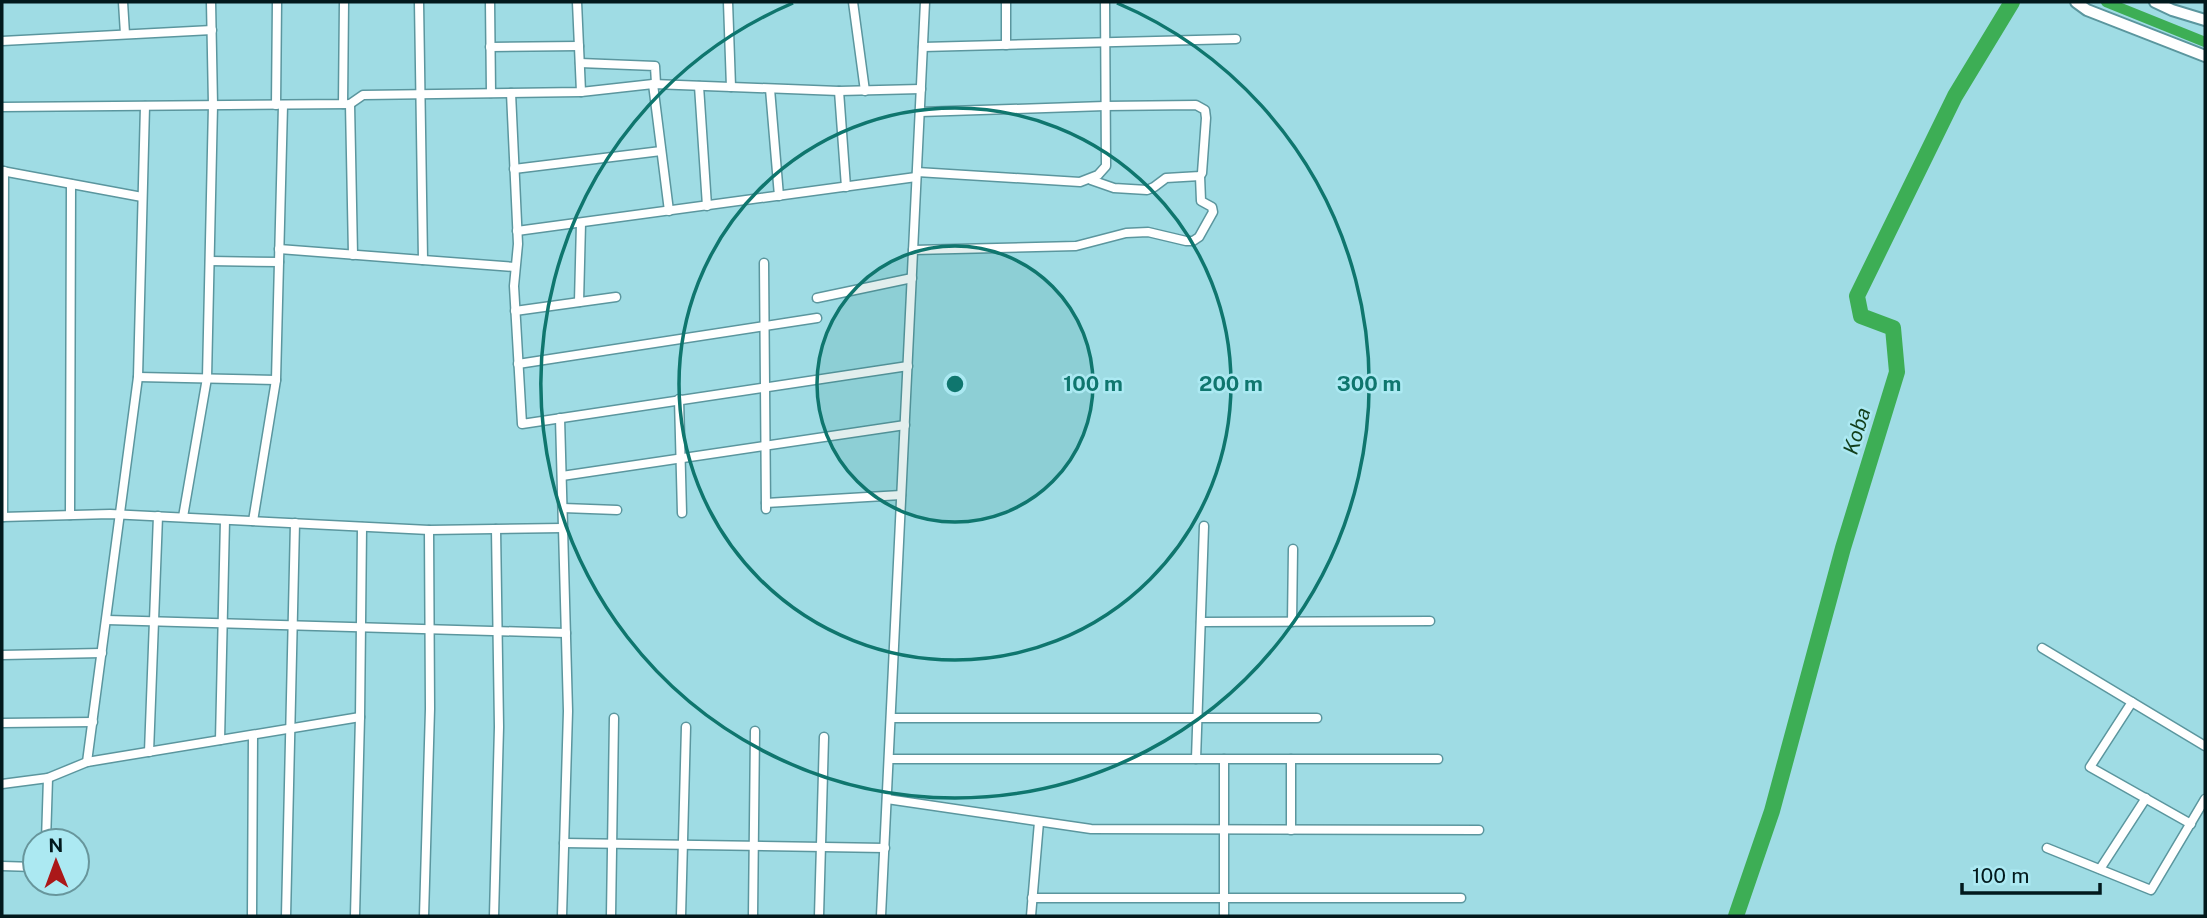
<svg xmlns="http://www.w3.org/2000/svg" width="2207" height="918" font-family="'Public Sans',sans-serif">
<rect width="100%" height="100%" fill="#9fdce4"/>
<g fill="none" stroke-linecap="round" stroke-linejoin="round">
<polyline stroke="#3dae55" stroke-width="10" points="2106,2 2205,42"/>
<polyline stroke="#3dae55" stroke-width="16" points="1736,916 1772,811 1843,548 1897,372 1893,328 1861,316 1857,296 1955,96 2012,2"/>
<g stroke="#5b969e" stroke-width="11">
<g id="street">
<polyline points="123,2 125,34"/>
<polyline points="419,2 423,260"/>
<polyline points="490,2 491,93"/>
<polyline points="577,2 581,92"/>
<polyline points="728,2 731,87"/>
<polyline points="853,2 865,91"/>
<polyline points="1006,2 1006,45"/>
<polyline points="2,41 212,30"/>
<polyline points="490,47 579,46"/>
<polyline points="923,47 1236,39"/>
<polyline points="580,63 655,66 656,84"/>
<polyline points="653,84 669,211"/>
<polyline points="699,86 707,206"/>
<polyline points="770,89 779,196"/>
<polyline points="839,91 846,187"/>
<polyline points="511,93 518,244 514,286 522,424 908,366"/>
<polyline points="343,104 344,2"/>
<polyline points="350,104 353,255"/>
<polyline points="276,105 277,2"/>
<polyline points="2,107 350,104 363,95 581,92 653,84 839,91 921,89"/>
<polyline points="920,112 1105,106 1196,105 1205,110 1206,118 1202,173 1200,176 1166,178 1154,187 1147,190 1114,188 1091,180"/>
<polyline points="514,169 661,151"/>
<polyline points="2,171 142,197"/>
<polyline points="917,172 1080,182 1098,175 1106,166 1105,2"/>
<polyline points="517,231 916,177"/>
<polyline points="279,249 515,267"/>
<polyline points="913,250 1076,246 1126,233 1148,232 1186,241 1193,241 1199,237 1213,212 1212,207 1201,201 1200,176"/>
<polyline points="210,261 279,262"/>
<polyline points="764,263 766,509"/>
<polyline points="817,298 912,278"/>
<polyline points="579,302 581,223"/>
<polyline points="515,311 616,297"/>
<polyline points="518,364 817,318"/>
<polyline points="138,377 276,380"/>
<polyline points="679,399 682,513"/>
<polyline points="560,418 568,711 562,916"/>
<polyline points="562,476 905,425"/>
<polyline points="766,503 901,495"/>
<polyline points="563,508 617,510"/>
<polyline points="70,515 71,184"/>
<polyline points="2,517 110,514 429,530 563,528"/>
<polyline points="3,517 4,171"/>
<polyline points="183,517 207,378 213,105 211,2"/>
<polyline points="253,521 276,380 283,105"/>
<polyline points="107,620 566,633"/>
<polyline points="1201,622 1430,621"/>
<polyline points="1292,622 1293,549"/>
<polyline points="2042,648 2205,746"/>
<polyline points="2,655 102,653"/>
<polyline points="2132,702 2090,767 2191,824"/>
<polyline points="891,718 1317,718"/>
<polyline points="2,723 93,722"/>
<polyline points="220,740 225,520"/>
<polyline points="149,752 158,516"/>
<polyline points="889,759 1438,759"/>
<polyline points="1196,759 1204,526"/>
<polyline points="87,762 138,377 145,106"/>
<polyline points="2,784 48,778 87,762 360,717"/>
<polyline points="887,799 1091,829 1479,830"/>
<polyline points="1291,830 1291,759"/>
<polyline points="46,841 48,778"/>
<polyline points="564,843 885,848"/>
<polyline points="2047,848 2151,890 2205,799"/>
<polyline points="2,866 35,867"/>
<polyline points="2100,869 2146,798"/>
<polyline points="1032,898 1461,898"/>
<polyline points="252,916 253,735"/>
<polyline points="286,916 295,523"/>
<polyline points="355,916 360,717 362,527"/>
<polyline points="424,916 430,709 429,530"/>
<polyline points="494,916 499,727 496,529"/>
<polyline points="611,916 614,718"/>
<polyline points="681,916 686,727"/>
<polyline points="753,916 755,731"/>
<polyline points="819,916 824,737"/>
<polyline points="881,916 925,2"/>
<polyline points="1031,916 1039,822"/>
<polyline points="1224,916 1224,759"/>
</g>
</g>
<g stroke="#5b969e" stroke-width="14">
<g id="secondary">
<polyline points="2076,2 2087,10 2205,56"/>
<polyline points="2155,2 2172,10 2205,20"/>
</g>
</g>
<use href="#street" stroke="#fff" stroke-width="8"/>
<use href="#secondary" stroke="#fff" stroke-width="10"/>
</g>
<circle cx="955" cy="384" r="138" fill="#0f766e" fill-opacity=".12"/>
<g fill="none" stroke="#0f766e" stroke-width="3.5">
<circle cx="955" cy="384" r="138"/>
<circle cx="955" cy="384" r="276"/>
<path d="M1117 3A414 414 0 1 1 793 3"/>
</g>
<g text-anchor="middle" stroke-width="5" stroke-linejoin="round" paint-order="stroke">
<g font-size="21" font-style="italic" fill="#123e1b" stroke="#ace9f2">
<text transform="translate(1857 431) rotate(-73)" y="7">Koba</text>
</g>
</g>
<circle cx="955" cy="384" r="10" fill="#0f766e" stroke="#ace9f2" stroke-width="3.5"/>
<g font-size="21" text-anchor="middle" font-weight="bold" fill="#0f766e" stroke="#ace9f2" stroke-width="5" stroke-linejoin="round" paint-order="stroke">
<text x="1093" y="391">100 m</text>
<text x="1231" y="391">200 m</text>
<text x="1369" y="391">300 m</text>
</g>
<rect width="2207" height="918" fill="none" stroke="#02191c" stroke-width="7"/>
<g transform="translate(56 862) rotate(359)"><circle r="33" fill="#ace9f2" stroke="#68969c" stroke-width="2"/>
<path d="M0-5L12 26L0 18L-12 26Z" fill="#ab1819"/>
<text y="-10" font-size="19" font-weight="bold" text-anchor="middle" fill="#02191c">N</text>
</g>
<path d="M1962 883v10h138v-10" fill="none" stroke="#02191c" stroke-width="3.5"/>
<text x="1972" y="883" font-size="21" fill="#02191c" stroke="#ace9f2" stroke-width="5" paint-order="stroke">100 m</text>
</svg>
